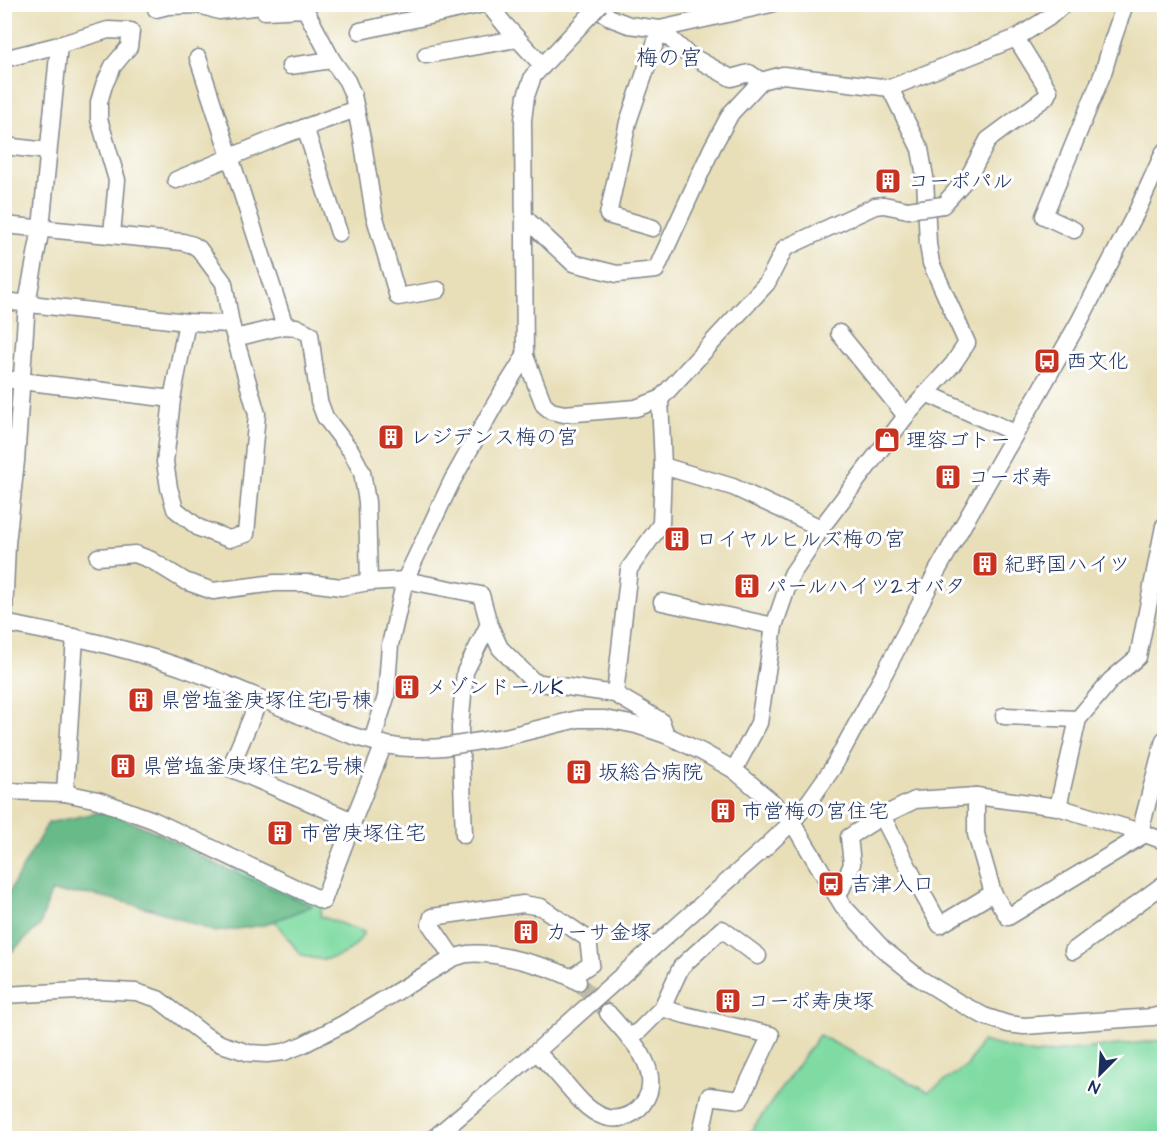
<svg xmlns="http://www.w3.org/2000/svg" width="1169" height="1143" font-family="'Architects Daughter','Klee One',sans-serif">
<rect width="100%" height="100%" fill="#fff"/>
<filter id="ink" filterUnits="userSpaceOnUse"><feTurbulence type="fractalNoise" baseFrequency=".0167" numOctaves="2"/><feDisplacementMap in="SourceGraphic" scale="12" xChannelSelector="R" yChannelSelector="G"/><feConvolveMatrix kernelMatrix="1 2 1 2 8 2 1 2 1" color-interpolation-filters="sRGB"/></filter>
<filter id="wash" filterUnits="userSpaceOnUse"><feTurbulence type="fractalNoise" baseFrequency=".008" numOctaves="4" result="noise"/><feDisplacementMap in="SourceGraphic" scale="24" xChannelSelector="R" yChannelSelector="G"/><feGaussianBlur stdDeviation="1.35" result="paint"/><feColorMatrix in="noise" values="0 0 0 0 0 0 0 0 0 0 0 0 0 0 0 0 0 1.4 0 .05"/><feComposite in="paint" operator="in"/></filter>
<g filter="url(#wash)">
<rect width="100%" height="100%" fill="#e8dfb9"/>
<g fill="#80dba2" stroke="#4e8580" stroke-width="1.5">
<path d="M229,861L323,901L320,916L364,932C356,950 338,960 319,959C313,959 306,956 300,954Z"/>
<polygon points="819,1035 928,1092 967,1066 982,1041 1034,1054 1164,1040 1164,1138 749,1138 751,1131"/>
</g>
<polygon fill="#68bb88" stroke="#427573" stroke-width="1.5" points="106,811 158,833 218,865 312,906 264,925 215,932 152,909 95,895 51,892 40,925 5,958 5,899 48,823"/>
</g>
<g filter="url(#ink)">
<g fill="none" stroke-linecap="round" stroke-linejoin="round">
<polyline stroke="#bfbca7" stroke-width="16" stroke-dasharray="16 8" stroke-linecap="butt" points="578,982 608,1013"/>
<g stroke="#82878c" stroke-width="19">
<g id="minor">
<polyline points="263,4 265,11 305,9 332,60 347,81 353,95 363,144 374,214 398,297 438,290"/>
<polyline points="488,4 505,25 543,66"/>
<polyline points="588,4 613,19 629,25 660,29 771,4"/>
<polyline points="156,9 168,6 200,5 219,11 263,6"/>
<polyline points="577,29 533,76 526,96 523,120 525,356 544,405 551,411 564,414 636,408 660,399 767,283 785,248 875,206 884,205 908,210"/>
<polyline points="360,31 483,4"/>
<polyline points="426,55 517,39"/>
<polyline points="198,58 283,320 284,326"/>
<polyline points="4,59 59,45 108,30 131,31 129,47 113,66 104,85 99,102 99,119 117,180 112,234"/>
<polyline points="290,66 332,60"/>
<polyline points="305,127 339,233"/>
<polyline points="4,146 48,151"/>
<polyline points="176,180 281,136 356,109"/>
<polyline points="943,205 969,176 988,140 1046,97 1049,91 1016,38"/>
<polyline points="524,217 573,263 617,274 656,270 712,148 731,113 761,81 783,75 890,88 1016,38 1048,18 1064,4"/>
<polyline points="4,225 183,242 193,245 199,249 224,283 231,324 257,414 246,534 229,539 199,528 175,509 169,488 165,462 172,399 187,322"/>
<polyline points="653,228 608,215 628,122 660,29 686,53 731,78 749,73 761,81"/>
<polyline points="1074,230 1044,216 1103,73 1113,39 1125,4"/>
<polyline points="4,301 187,322 231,324"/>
<polyline points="839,333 906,416"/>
<polyline points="4,379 172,399"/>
<polyline points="926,393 1015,433"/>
<polyline points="663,466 733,487 821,528"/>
<polyline points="98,557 135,554 151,560 185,581 213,591 275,583 310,583 341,587 369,582 367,502 362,472 351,451 325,417 319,401 310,334 296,327 284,326 235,338"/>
<polyline points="369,582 405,580 481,595 489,624 500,648 534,682 615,694 661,721 666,735"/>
<polyline points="662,602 774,626"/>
<polyline points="4,616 7,544 16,461 27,303 41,228 59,45"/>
<path d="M4,623C72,636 138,650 202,675C235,687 267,701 299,715C331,728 364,742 398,747C413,749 428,748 443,747"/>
<polyline points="615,694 629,569 661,524 663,466 660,399"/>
<polyline points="260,698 230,768 353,821"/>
<polyline points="1004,716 1078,719"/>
<polyline points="505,737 578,719 605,719 636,725 666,735 702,752 734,770 771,801 792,822 843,906 883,949 919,978 958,1002 984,1016 1008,1024 1024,1026 1153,1017 1164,1014"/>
<polyline points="372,741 386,697 390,645 405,580 452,481 495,404 525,356"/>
<polyline points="734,770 759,723 774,626 792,574 807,552 821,528 906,416 953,364 967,343 931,263 928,244 925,177 920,149 890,88"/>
<polyline points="4,791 65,793 98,800 153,820 323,901 353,821 384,744"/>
<polyline points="65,793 75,637"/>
<polyline points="976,796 976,834 993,893 1008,917 1145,834"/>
<polyline points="1058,807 1078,719 1111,680 1138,657 1164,526"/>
<polyline points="882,816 913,876 940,925 993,893"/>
<polyline points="1140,832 1164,740"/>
<polyline points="464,835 460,728 465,672 489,624"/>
<polyline points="838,897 852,864 849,837 882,816 915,800 976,796 1058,807 1140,832 1164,841"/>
<polyline points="1073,951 1164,884"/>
<polyline points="453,958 430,924 432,917 523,904 541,907 588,939 591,964 572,977"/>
<path d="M4,995L96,990L136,992L158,999L206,1036L221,1044L249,1053L267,1054L284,1052L302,1045L343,1024L453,958C457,957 462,955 467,954C493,951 556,967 578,982"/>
<polyline points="662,1008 685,1015 771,1035 740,1100 709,1096 700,1138"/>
<polyline points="629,1038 640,1030 662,1008 681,967 722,929 758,956"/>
<path d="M536,1052C544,1059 551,1067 558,1075C572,1090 583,1108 602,1116C612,1120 623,1119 633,1113C641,1108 646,1101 649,1092C657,1062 626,1034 608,1013"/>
<polyline points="434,1138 536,1052 767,846 792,822 810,800 832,769 885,672 937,571 1079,322 1137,211 1164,152"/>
</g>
</g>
<use href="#minor" stroke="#fff" stroke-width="16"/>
<g stroke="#82878c" stroke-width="19" stroke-linecap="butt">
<g id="minor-bridge">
<polyline points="577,29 600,4"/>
<polyline points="908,210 943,205"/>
<polyline points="443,747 505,737"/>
</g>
</g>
<use href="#minor-bridge" stroke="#fff" stroke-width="16"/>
</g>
</g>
<defs>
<g id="building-square" transform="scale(1.35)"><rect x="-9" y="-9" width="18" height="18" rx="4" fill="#c8321e" stroke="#fff"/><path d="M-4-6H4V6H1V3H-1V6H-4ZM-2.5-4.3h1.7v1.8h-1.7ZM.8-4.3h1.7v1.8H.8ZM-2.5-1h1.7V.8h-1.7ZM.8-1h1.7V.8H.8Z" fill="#fff"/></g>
<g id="bus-square" transform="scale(1.35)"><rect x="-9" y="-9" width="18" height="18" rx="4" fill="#c8321e" stroke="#fff"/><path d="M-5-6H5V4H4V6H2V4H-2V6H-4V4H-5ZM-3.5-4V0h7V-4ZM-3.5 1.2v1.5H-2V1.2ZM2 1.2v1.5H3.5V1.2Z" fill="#fff"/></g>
<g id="shop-square" transform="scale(1.35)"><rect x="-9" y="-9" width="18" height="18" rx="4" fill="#c8321e" stroke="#fff"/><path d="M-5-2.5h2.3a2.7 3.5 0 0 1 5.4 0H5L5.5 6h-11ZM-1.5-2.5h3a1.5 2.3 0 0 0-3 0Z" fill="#fff"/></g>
</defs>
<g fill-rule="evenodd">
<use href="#building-square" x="888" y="181"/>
<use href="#bus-square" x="1047" y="361"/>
<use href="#building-square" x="391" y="437"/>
<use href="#shop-square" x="887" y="440"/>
<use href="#building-square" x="948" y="477"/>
<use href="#building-square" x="677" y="539"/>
<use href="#building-square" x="985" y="564"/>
<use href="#building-square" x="747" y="586"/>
<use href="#building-square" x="407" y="687"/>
<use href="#building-square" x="141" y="700"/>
<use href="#building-square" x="123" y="766"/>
<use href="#building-square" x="579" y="772"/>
<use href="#building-square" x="723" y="811"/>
<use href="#building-square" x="280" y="833"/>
<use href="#bus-square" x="831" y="884"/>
<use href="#building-square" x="526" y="932"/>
<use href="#building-square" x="728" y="1001"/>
</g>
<g text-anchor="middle" stroke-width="6" stroke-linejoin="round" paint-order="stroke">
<g font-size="21" fill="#1b2f5e" stroke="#fff" text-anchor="start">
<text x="908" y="188">コーポパル</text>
<text x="1066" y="368">西文化</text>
<text x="410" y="444">レジデンス梅の宮</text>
<text x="906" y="447">理容ゴトー</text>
<text x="968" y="484">コーポ寿</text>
<text x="696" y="546">ロイヤルヒルズ梅の宮</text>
<text x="1004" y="571">紀野国ハイツ</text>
<text x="766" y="593">パールハイツ2オバタ</text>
<text x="426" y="694">メゾンドールK</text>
<text x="160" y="707">県営塩釜庚塚住宅1号棟</text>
<text x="142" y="773">県営塩釜庚塚住宅2号棟</text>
<text x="598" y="779">坂総合病院</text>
<text x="742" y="818">市営梅の宮住宅</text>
<text x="300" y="840">市営庚塚住宅</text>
<text x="850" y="891">吉津入口</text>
<text x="546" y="939">カーサ金塚</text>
<text x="748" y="1008">コーポ寿庚塚</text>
</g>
<g font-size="22" fill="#1b2f5e" stroke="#fff">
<text x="669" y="65">梅の宮</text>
</g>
</g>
<rect width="1169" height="1143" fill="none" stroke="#fff" stroke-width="24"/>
<g transform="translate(1100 1074) rotate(204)" stroke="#ffffff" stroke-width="4.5" paint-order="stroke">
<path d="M0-4.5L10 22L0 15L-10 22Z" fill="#1b2f5e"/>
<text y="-9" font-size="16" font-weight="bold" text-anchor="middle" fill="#1b2f5e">N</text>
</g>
</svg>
